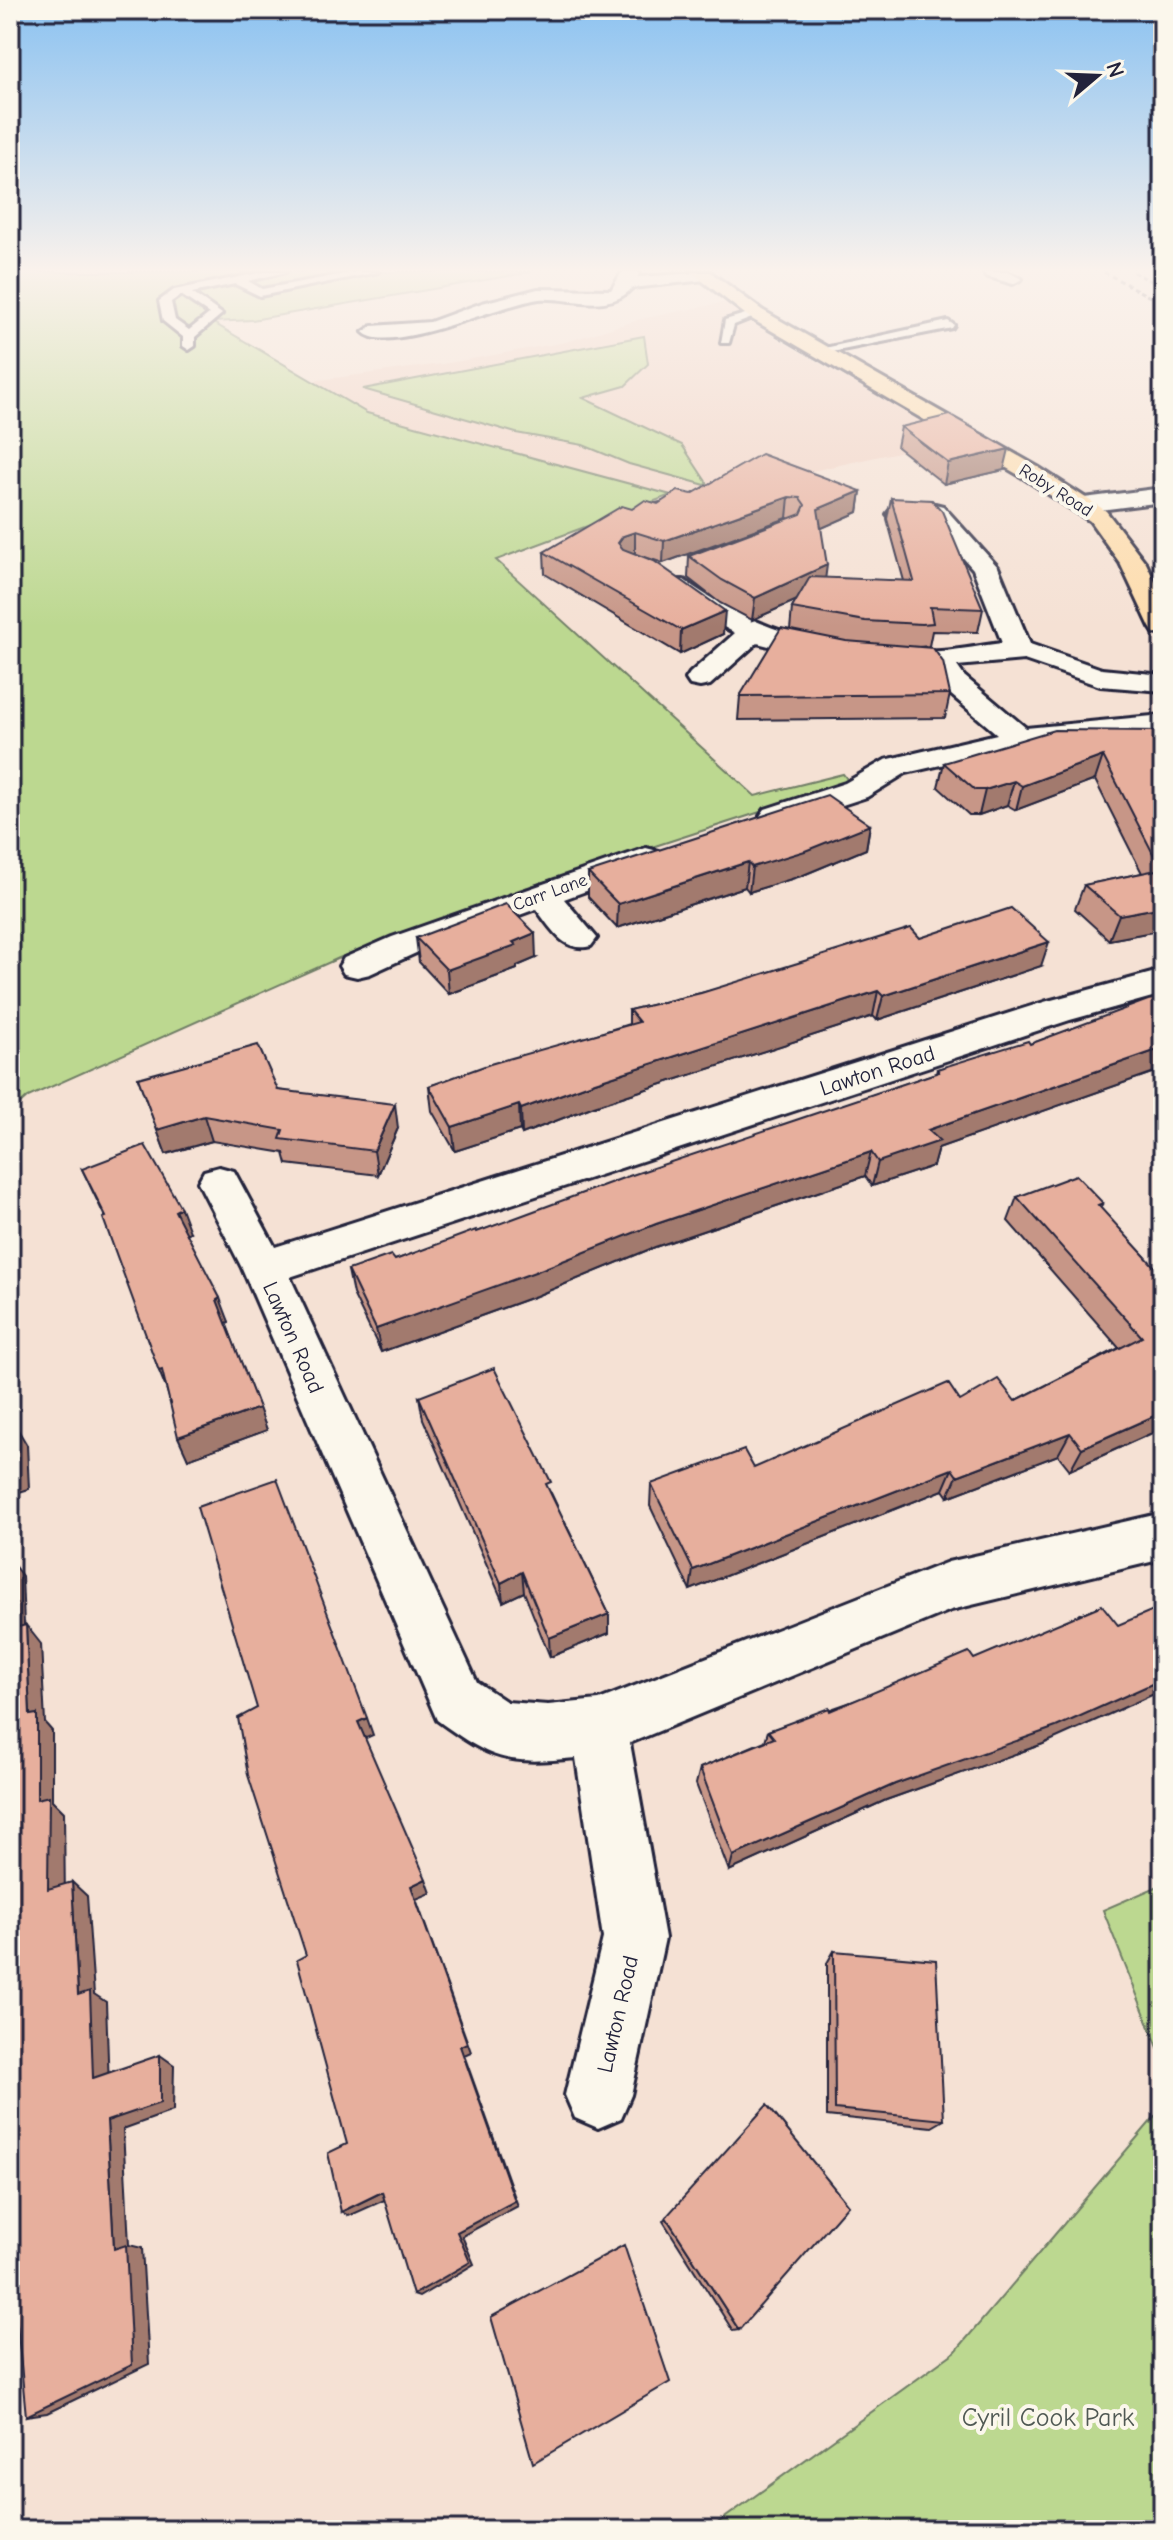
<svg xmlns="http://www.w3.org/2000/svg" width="1173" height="2540" font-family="'Comic Neue',sans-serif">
<rect width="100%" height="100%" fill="#f5e1d4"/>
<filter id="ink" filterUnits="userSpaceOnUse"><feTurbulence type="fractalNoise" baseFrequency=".0125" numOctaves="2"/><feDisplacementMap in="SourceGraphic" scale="16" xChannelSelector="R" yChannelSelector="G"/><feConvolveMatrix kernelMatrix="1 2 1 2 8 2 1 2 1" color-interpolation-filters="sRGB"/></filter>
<g filter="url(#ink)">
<polygon fill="#f1d2c4" points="726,302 773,336 953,440 735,488 671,495 367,413 312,381 449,363 566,342 641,319"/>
<g fill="#bcd890" stroke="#6f7d66" stroke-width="2">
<polygon points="10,272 532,272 252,320 212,322 367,413 671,495 496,560 755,796 843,774 850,783 519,890 339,958 28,1097 10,1113"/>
<polygon points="644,336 648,364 625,386 583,398 682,445 709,486 629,464 583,445 516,433 363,389"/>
<polygon points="1163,1884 1163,2060 1103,1910"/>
<polygon points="1163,2107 1163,2530 708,2530 956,2351"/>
</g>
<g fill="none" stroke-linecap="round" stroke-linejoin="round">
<g stroke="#22223b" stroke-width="6">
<g id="service">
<path d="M264,272H286L248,281L262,289L356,272H378L260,296L235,284L192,293L222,314L195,337V346L189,350L183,346V337L163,321L159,301L174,290ZM181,295L209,314L189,330L175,320L171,302Z"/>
<polygon points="752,312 762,314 734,325 729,343 721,343 725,320"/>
<polygon points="948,321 954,325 952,328 817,355 811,351"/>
</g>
</g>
<g stroke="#22223b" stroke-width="6">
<g id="minor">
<path d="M622,272H639L638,277L711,272L714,275L705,280L632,288C609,314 570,297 539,299C526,301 511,306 497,310C472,317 382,353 363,332L372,326L430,322L482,303L538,289L611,290Z"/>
<polygon points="983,272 1008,272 1022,279 1013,284 986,276"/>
<path d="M935,504L943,506L998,567L1030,644L1102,669L1163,675V691L1100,686L1024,660L957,666L964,676L1026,728L1163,715V733L1019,747L906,773L867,797L787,823L776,826L765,823L760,816L765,809L845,783L885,760L997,734L943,688L930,668L833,662L757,643L710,685L700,687L690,685L686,679L690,673L735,633L694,611L662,585L666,580H684C760,635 847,657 941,651C962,650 982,645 1002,643L973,569L929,519H891L887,514L891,509Z"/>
<path d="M646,848L658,851L662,858L658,865L564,899L597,938L591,946C563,953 552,929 536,909L416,953L370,974L357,977L344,974L339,966L344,958L392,937Z"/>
<path d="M1163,970V994L1070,1020L290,1277L477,1682L507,1702L548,1705L599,1700L948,1562L1163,1513V1559L951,1610L630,1743L665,1938L631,2095L621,2118L598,2128L575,2118L565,2095L603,1938L576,1758C507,1765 492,1760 437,1720L242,1268L198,1182L204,1171L219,1167L234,1171L275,1247L1044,1002Z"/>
</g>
</g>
<g stroke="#22223b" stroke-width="6">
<polygon id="tertiary" points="1163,488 1163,502 1084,512 1076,510 1072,505 1076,500 1084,498"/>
</g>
<g stroke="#22223b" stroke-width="6">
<polygon id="primary" points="691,272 710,272 762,310 1038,467 1106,511 1146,563 1163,599 1163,635 1154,633 1150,627 1120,563 1090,521 1022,477 750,318"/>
</g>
<use href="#service" fill="#fbf7ec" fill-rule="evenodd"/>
<use href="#minor" fill="#fbf7ec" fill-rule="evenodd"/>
<use href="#tertiary" fill="#fbf7ec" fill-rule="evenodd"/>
<use href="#primary" fill="#fddcac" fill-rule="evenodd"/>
<g stroke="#22223b" stroke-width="3" stroke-dasharray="5 3" stroke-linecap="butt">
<polyline points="1104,272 1163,304"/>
<polyline points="1133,272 1163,287"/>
</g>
</g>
<g fill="#c79687" stroke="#22223b" stroke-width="2">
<polygon points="901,427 1004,470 944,484 897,447"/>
<polygon points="861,491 858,512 821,528 825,578 904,581 887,519 891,498 983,609 978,632 932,631 929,646 918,647 950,694 945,718 738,720 740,696 790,630 792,608 797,600 752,620 720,603 688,578 689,556 789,518 663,563 642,556 723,634 680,654 545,574 544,552 632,509 692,494"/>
<polygon points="1161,734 1163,930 1109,940 1075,909 1084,885 1142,873 1095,780 1016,810 1007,805 979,815 969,815 938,787 944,763"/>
<polygon points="870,825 866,849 801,876 749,892 745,887 617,928 588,897 588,873"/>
<polygon points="416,938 536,958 517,966 517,969 449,994 419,962"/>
<polygon points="920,938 1041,966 877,1020 873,1016 594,1106 522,1134 520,1130 455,1151 432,1111 429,1086 629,1024 629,1010 701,993"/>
<polygon points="1163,997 1163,1069 938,1148 933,1166 872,1186 865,1176 655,1247 536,1296 381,1352 353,1294 348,1270 395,1260 477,1232 936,1073 937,1069 1030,1044"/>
<polygon points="138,1078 278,1090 398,1128 378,1175 287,1164 284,1153 212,1141 166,1154"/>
<polygon points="82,1169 190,1232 187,1234 229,1322 226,1323 267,1430 188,1459 166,1388 159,1371 105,1217"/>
<polygon points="1017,1197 1103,1203 1100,1208 1163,1276 1163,1428 1070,1470 1058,1455 948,1497 943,1490 690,1590 650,1506 651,1484 754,1468 960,1401 1015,1401 1119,1348 1008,1221"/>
<polygon points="419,1397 551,1493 609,1614 609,1633 550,1657 524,1592 503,1602 423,1419"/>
<polygon points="974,1659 1043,1744 886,1800 729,1871 696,1784 700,1768 765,1741 768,1731"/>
<polygon points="834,1951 944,2120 932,2127 827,2116 827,1963"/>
<polygon points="666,2217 739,2330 733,2331 663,2221"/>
</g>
<g fill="#a27a6e" stroke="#22223b" stroke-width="2">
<polygon points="1009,449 1004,470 944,484 948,463"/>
<polygon points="861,491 858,512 815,531 818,509"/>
<polygon points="789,497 787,518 663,563 664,541"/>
<polygon points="635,532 635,554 618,565 618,543 623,536"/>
<polygon points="827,565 824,588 752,620 755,598"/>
<polygon points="725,611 723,634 680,654 681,630"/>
<polygon points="1103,756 1095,780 1016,810 1022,786"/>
<polygon points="1014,781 1007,805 979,815 985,790"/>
<polygon points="870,825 866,849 801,876 749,892 752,867"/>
<polygon points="748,862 745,887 617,928 618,904"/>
<polygon points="1163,907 1163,930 1109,940 1119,915"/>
<polygon points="535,933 536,958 517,966 517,969 449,994 447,970"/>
<polygon points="1049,942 1041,966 877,1020 883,996"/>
<polygon points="878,991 873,1016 594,1106 522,1134 521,1109 595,1082"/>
<polygon points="1163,1048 1163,1069 938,1148 933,1166 872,1186 878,1162 928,1130"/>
<polygon points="395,1104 398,1128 378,1175 374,1151"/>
<polygon points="519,1105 520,1130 455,1151 452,1127"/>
<polygon points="204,1116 212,1141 166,1154 157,1130"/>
<polygon points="871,1152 865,1176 655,1247 536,1296 381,1352 376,1329 656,1224"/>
<polygon points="181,1208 190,1232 184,1235 175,1211"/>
<polygon points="220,1298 229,1322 225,1323 217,1300"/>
<polygon points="259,1408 267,1430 188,1459 178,1437"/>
<polygon points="1163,1412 1163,1428 1070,1470 1082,1448"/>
<polygon points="14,1423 27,1445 29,1489 10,1495 10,1469"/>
<polygon points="1070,1433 1058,1455 948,1497 957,1476"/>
<polygon points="952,1469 943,1490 690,1590 693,1570"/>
<polygon points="10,1560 22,1576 25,1649 10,1630"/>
<polygon points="522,1572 524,1592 503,1602 501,1583"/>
<polygon points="609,1614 609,1633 550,1657 549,1638"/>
<polygon points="26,1625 41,1644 45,1723 52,1731 52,1800 64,1812 65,1902 48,1889 37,1799 30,1715"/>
<polygon points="1163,1679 1163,1690 1043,1744 886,1800 729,1871 733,1856 895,1784"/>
<polygon points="367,1718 373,1735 364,1739 358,1722"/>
<polygon points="426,1879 431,1893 416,1899 471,2052 464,2055 518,2206 462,2236 474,2264 419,2297 413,2295 457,2232 411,1886"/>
<polygon points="72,1882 87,1896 94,1994 106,2002 109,2087 93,2078 78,1995"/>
<polygon points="160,2055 174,2065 173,2111 123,2129 129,2245 142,2248 149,2364 47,2413 26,2416 114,2249 107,2121"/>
<polygon points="382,2192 389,2198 349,2216 341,2212"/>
</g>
<g fill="#e7af9d" stroke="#22223b" stroke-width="2">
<polygon points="950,415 1009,449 948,463 901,427"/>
<polygon points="761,454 861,491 818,509 827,565 755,598 722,580 689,556 801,514 805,505 800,498 789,497 664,541 635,532 623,536 618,543 623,549 654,561 725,611 681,630 544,552 622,506 632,509 645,500 658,504 678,491 692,494"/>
<polygon points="891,498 932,500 942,511 983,609 930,607 933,623 922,624 865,621 792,608 810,577 914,581"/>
<polygon points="781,628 846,641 933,648 943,662 950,694 740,696"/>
<polygon points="1054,730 1162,731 1161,734 1163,739 1163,907 1119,915 1084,885 1161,869 1103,756 1022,786 1014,781 985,790 975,790 944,763"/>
<polygon points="827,795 870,825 805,851 752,867 748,862 618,904 588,873"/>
<polygon points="506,904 535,933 513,942 516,945 447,970 416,938"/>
<polygon points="1011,908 1049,942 883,996 878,991 595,1082 521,1109 519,1105 452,1127 429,1086 490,1064 639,1022 629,1010 701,993 911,928 920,938"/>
<polygon points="1163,997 1163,1048 928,1130 940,1141 878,1162 871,1152 656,1224 535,1272 376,1329 348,1270 391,1255 395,1260 476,1230 477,1232 626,1177 939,1072 937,1069 1028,1041 1030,1044 1148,1000"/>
<polygon points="258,1045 278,1090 395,1104 374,1151 280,1139 283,1130 204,1116 157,1130 138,1078"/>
<polygon points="145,1145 181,1208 175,1211 220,1298 217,1300 259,1408 178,1437 162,1370 159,1371 103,1218 106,1217 82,1169"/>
<polygon points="1076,1175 1103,1203 1098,1205 1163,1276 1163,1412 1082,1448 1070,1433 957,1476 952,1469 693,1570 651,1484 744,1450 754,1468 948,1383 960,1401 998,1379 1015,1401 1142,1337 1017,1197"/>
<polygon points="494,1368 551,1482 546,1484 609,1614 549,1638 522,1572 501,1583 419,1397"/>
<polygon points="14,1423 15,1468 10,1469 10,1424"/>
<polygon points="277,1479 367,1718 358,1722 426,1879 411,1886 467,2043 460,2046 515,2201 457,2232 470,2262 413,2295 382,2192 341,2212 328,2153 347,2144 297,1960 306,1955 248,1775 238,1718 257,1708 197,1507"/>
<polygon points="1102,1605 1118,1625 1163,1606 1163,1679 1056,1727 895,1784 733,1856 700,1768 774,1738 768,1731 829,1708 830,1711 969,1652 974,1659"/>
<polygon points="26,1625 30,1715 37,1714 37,1799 49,1796 48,1889 72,1882 78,1995 90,1991 93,2078 160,2055 160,2103 107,2121 114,2249 126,2245 132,2365 26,2416 10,2250 10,1629"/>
<polygon points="834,1951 936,1960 944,2120 835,2109"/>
<polygon points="767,2105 848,2205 739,2330 666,2217"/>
<polygon points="624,2245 670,2382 533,2463 491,2317"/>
</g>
</g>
<linearGradient id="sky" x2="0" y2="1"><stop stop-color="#8bc2f1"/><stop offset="0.43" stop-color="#faf2ec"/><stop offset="1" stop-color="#faf2ec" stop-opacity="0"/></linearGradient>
<rect width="1173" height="627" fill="url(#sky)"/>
<g text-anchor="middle" stroke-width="8" stroke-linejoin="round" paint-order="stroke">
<g font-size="18" fill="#22223b" stroke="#fbf7ec">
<text transform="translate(1056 490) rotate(32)" y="6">Roby Road</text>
<text transform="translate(550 892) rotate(-20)" y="6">Carr Lane</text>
</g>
<g font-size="22" fill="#22223b" stroke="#fbf7ec">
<text transform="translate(877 1070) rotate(-18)" y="8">Lawton Road</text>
<text transform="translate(294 1337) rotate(66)" y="8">Lawton Road</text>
<text transform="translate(617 2014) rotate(-77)" y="8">Lawton Road</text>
</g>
<g font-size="26" fill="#505954" stroke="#fbf7ec">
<text x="1048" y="2426">Cyril Cook Park</text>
</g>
</g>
<rect width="1173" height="2540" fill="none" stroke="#fbf7ec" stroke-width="40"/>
<rect x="20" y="20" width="1133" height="2500" fill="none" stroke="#22223b" stroke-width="3" filter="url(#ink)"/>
<g transform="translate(1097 76) rotate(71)" stroke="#fbf7ec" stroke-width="6" paint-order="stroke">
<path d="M0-6L14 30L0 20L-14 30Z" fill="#22223b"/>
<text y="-12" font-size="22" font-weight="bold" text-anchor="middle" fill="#22223b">N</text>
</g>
</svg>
